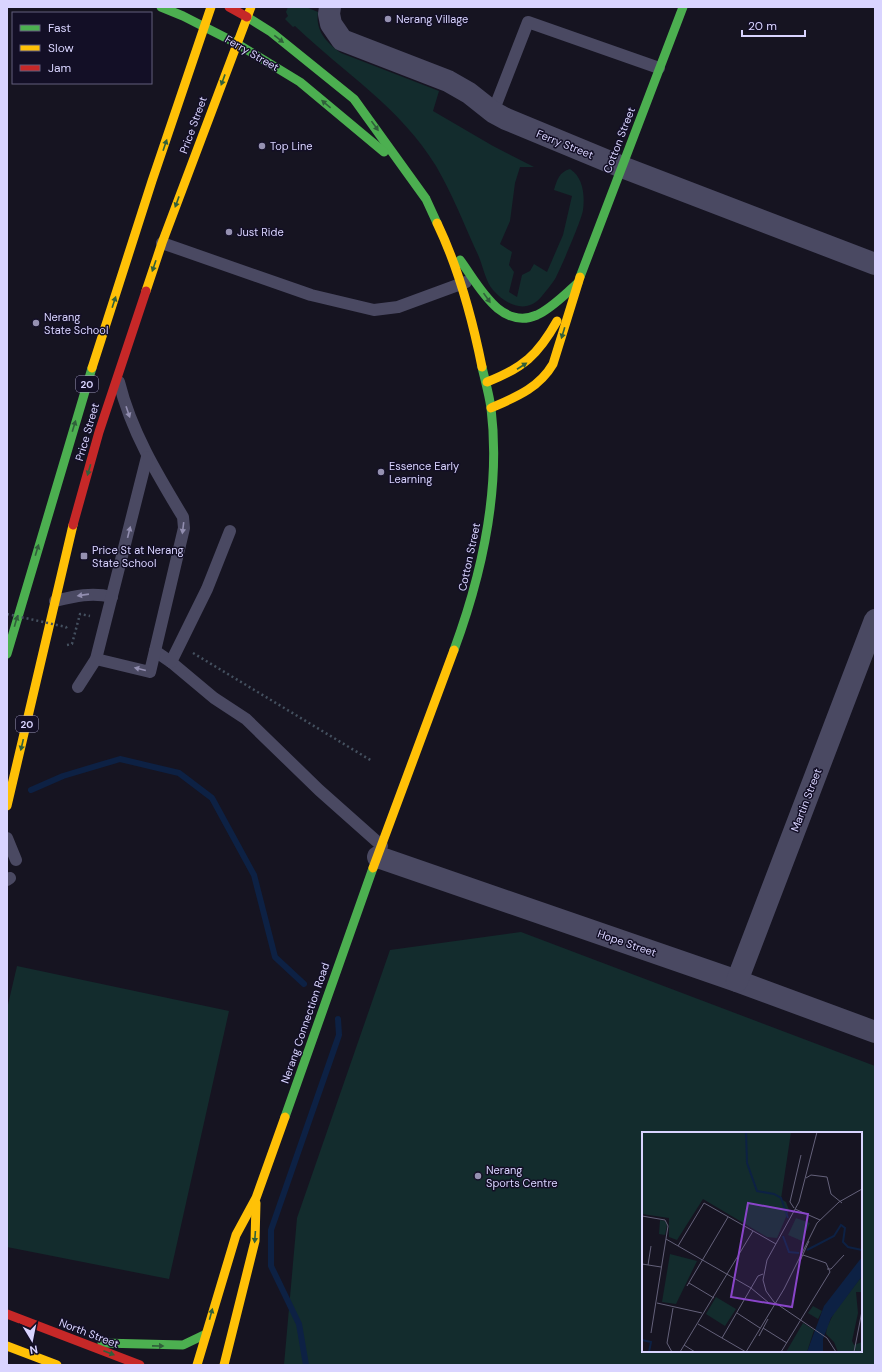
<svg xmlns="http://www.w3.org/2000/svg" width="882" height="1372" font-family="'DM Sans',sans-serif">
<rect width="100%" height="100%" fill="#161421"/>
<g fill="#132c2d" fill-rule="evenodd">
<path d="M288,7H306L318,12C315,31 327,43 341,53L439,91L433,111L493,146L534,167H520L515,183L510,221L500,244L512,252L509,265L514,272L509,292L517,297L522,275L530,271L534,264L547,272L563,235L572,196L554,190C557,180 559,172 570,169C583,177 585,195 583,210C582,219 560,270 555,279C551,285 546,291 542,296C527,315 506,305 493,290C486,282 483,267 479,257C465,227 453,195 436,166C401,108 343,72 295,26L293,27L285,19L288,16L286,12Z"/>
<path d="M521,932L875,1066V1365H284L297,1218L390,950ZM643,1133H861V1351H643Z"/>
<polygon points="17,966 229,1011 169,1279 7,1247 7,1009"/>
</g>
<g fill="none" stroke-linecap="round" stroke-linejoin="round">
<g stroke="#0d2144" stroke-width="6">
<polyline points="31,790 63,776 120,759 179,773 212,798 254,875 275,957 304,984"/>
<polyline points="306,1365 299,1324 271,1266 271,1230 339,1035 338,1019"/>
</g>
<g stroke="#44505f" stroke-width="2.5" stroke-dasharray="2 3" stroke-linecap="butt">
<polyline points="67,645 72,644 80,614 90,616"/>
<polyline points="193,653 372,761"/>
</g>
<g stroke="#4a4962" stroke-width="12">
<polyline points="493,112 528,22 659,68"/>
<polyline points="162,243 311,295 374,310 398,307 466,282"/>
<path d="M55,601C75,596 92,592 112,597"/>
<polyline points="155,651 171,662 214,698 246,719 319,790 382,846"/>
<path d="M96,659L150,672L184,528L183,517C157,474 131,431 119,382"/>
<polyline points="171,662 207,589 230,531"/>
<polyline points="78,687 96,659 147,457"/>
<polyline points="7,838 16,860"/>
<polyline points="7,880 10,878"/>
</g>
<g stroke="#4a4962" stroke-width="22">
<polyline points="330,7 329,14 331,24 342,40 448,81 469,93 493,112 506,119 622,167 875,264"/>
<polyline points="378,857 737,981 875,1032"/>
<polyline points="737,981 875,620"/>
</g>
<g stroke="#4caf50" stroke-width="9">
<polyline points="161,7 183,16 236,43"/>
<polyline points="247,17 271,32 354,99 426,199 437,223"/>
<polyline points="236,43 300,82 384,152"/>
<path d="M460,260C478,284 500,331 537,315C552,308 565,294 578,283"/>
<polyline points="580,277 683,7"/>
<path d="M454,650C482,574 501,490 491,408C489,394 485,380 482,367"/>
<polyline points="7,654 92,368"/>
<polyline points="285,1117 373,868"/>
<polyline points="102,1343 183,1345 206,1334"/>
</g>
<g stroke="#ffc107" stroke-width="9">
<path d="M437,223C459,269 472,317 482,367"/>
<polyline points="146,291 162,243 251,7"/>
<polyline points="92,368 152,181 211,7"/>
<path d="M487,382C523,368 538,355 557,321"/>
<path d="M491,408C516,397 539,388 553,364L580,277"/>
<polyline points="7,806 73,525"/>
<polyline points="373,868 454,650"/>
<polyline points="7,1346 57,1365"/>
<polyline points="197,1365 236,1235 256,1198 285,1117"/>
<polyline points="224,1365 255,1241 256,1203"/>
</g>
<g stroke="#c62828" stroke-width="9">
<polyline points="229,7 247,17"/>
<polyline points="73,525 99,432 146,291"/>
<polyline points="7,1314 140,1365"/>
</g>
<polyline stroke="#44505f" stroke-width="2.5" stroke-dasharray="2 3" stroke-linecap="butt" points="7,614 66,627 68,631"/>
</g>
<defs><path id="oneway-solid" d="M-6-.8H1V-3.2L6.5 0L1 3.2V.8H-6Z"/></defs>
<g fill="#305f3b">
<use href="#oneway-solid" transform="translate(279 39) rotate(38)"/>
<use href="#oneway-solid" transform="translate(223 80) rotate(110)"/>
<use href="#oneway-solid" transform="translate(326 104) rotate(-140)"/>
<use href="#oneway-solid" transform="translate(375 126) rotate(54)"/>
<use href="#oneway-solid" transform="translate(165 145) rotate(-71)"/>
<use href="#oneway-solid" transform="translate(177 202) rotate(110)"/>
<use href="#oneway-solid" transform="translate(154 266) rotate(109)"/>
<use href="#oneway-solid" transform="translate(487 298) rotate(55)"/>
<use href="#oneway-solid" transform="translate(114 302) rotate(-72)"/>
<use href="#oneway-solid" transform="translate(563 333) rotate(107)"/>
<use href="#oneway-solid" transform="translate(522 366) rotate(-33)"/>
<use href="#oneway-solid" transform="translate(74 426) rotate(-73)"/>
<use href="#oneway-solid" transform="translate(89 470) rotate(106)"/>
<use href="#oneway-solid" transform="translate(37 550) rotate(-73)"/>
<use href="#oneway-solid" transform="translate(16 621) rotate(-74)"/>
<use href="#oneway-solid" transform="translate(22 745) rotate(103)"/>
<use href="#oneway-solid" transform="translate(255 1237) rotate(94)"/>
<use href="#oneway-solid" transform="translate(211 1314) rotate(-75)"/>
<use href="#oneway-solid" transform="translate(158 1346) rotate(1)"/>
<use href="#oneway-solid" transform="translate(109 1353) rotate(21)"/>
</g>
<g fill="#928eb0">
<use href="#oneway-solid" transform="translate(128 412) rotate(71)"/>
<use href="#oneway-solid" transform="translate(183 528) rotate(97)"/>
<use href="#oneway-solid" transform="translate(129 532) rotate(-76)"/>
<use href="#oneway-solid" transform="translate(83 595) rotate(172)"/>
<use href="#oneway-solid" transform="translate(140 669) rotate(-166)"/>
</g>
<g fill="#9591b1" stroke="#130f26" stroke-width="1.5">
<circle cx="388" cy="19" r="4"/>
<circle cx="262" cy="146" r="4"/>
<circle cx="229" cy="232" r="4"/>
<circle cx="36" cy="323" r="4"/>
<circle cx="381" cy="472" r="4"/>
<rect x="80" y="552" width="8" height="8" rx="2"/>
<circle cx="478" cy="1176" r="4"/>
</g>
<g text-anchor="middle" stroke-width="3" stroke-linejoin="round" paint-order="stroke">
<g fill="#130f26" stroke="#9e99be" stroke-width="1">
<rect x="76" y="376" width="22" height="16" rx="3"/>
<rect x="16" y="716" width="22" height="16" rx="3"/>
</g>
<g font-size="10" font-weight="bold" fill="#d9d4ff">
<text x="87" y="388">20</text>
<text x="27" y="728">20</text>
</g>
<g font-size="11" fill="#d9d4ff" stroke="#130f26" text-anchor="start">
<text x="396" y="23">Nerang Village</text>
<text x="270" y="150">Top Line</text>
<text x="237" y="236">Just Ride</text>
<text x="44" y="321">Nerang<tspan x="44" dy="13">State School</tspan></text>
<text x="389" y="470">Essence Early<tspan x="389" dy="13">Learning</tspan></text>
<text x="92" y="554">Price St at Nerang<tspan x="92" dy="13">State School</tspan></text>
<text x="486" y="1174">Nerang<tspan x="486" dy="13">Sports Centre</tspan></text>
</g>
<g font-size="11" fill="#d9d4ff" stroke="#130f26">
<text transform="translate(252 53) rotate(30)" y="4">Ferry Street</text>
<text transform="translate(193 125) rotate(-70)" y="4">Price Street</text>
<text transform="translate(619 140) rotate(-69)" y="4">Cotton Street</text>
<text transform="translate(565 144) rotate(22)" y="4">Ferry Street</text>
<text transform="translate(87 432) rotate(-74)" y="4">Price Street</text>
<text transform="translate(469 557) rotate(-78)" y="4">Cotton Street</text>
<text transform="translate(806 800) rotate(-69)" y="4">Martin Street</text>
<text transform="translate(627 943) rotate(19)" y="4">Hope Street</text>
<text transform="translate(305 1023) rotate(-71)" y="4">Nerang Connection Road</text>
<text transform="translate(89 1333) rotate(21)" y="4">North Street</text>
</g>
</g>
<g transform="translate(642 1132)">
<rect width="220" height="220" fill="#161421"/>
<path d="M149,0L139,67L144,70L147,78L135,106L125,105L61,67L35,108L27,105V86L0,82V0ZM154,86L168,91L160,109L146,103ZM18,88L23,89L25,93L23,103L17,102ZM28,122L55,129L34,172L20,170ZM220,144L219,160H214L216,181L210,209L212,213L220,210V220H196L192,210L184,202L185,195L192,181ZM74,165L94,177L83,194L64,182ZM171,174L180,179L176,187L166,181ZM161,191L172,198L165,220H144Z" fill="#132c2d"/>
<path d="M220,125V144L189,186L181,207V220H165L182,174Z" fill="#0d2144"/>
<path fill="none" stroke="#0d2144" stroke-width="2" d="M104,0L105,31L115,59L132,62L139,66L146,86M141,104L147,120L157,121M165,118L192,104L199,93L203,96L201,110L206,115L220,118M0,208L9,210L7,220"/>
<path fill="none" stroke="#64617a" stroke-width="1" d="M175,0L157,70L125,128L121,148L124,159L132,170L185,206L194,220M164,46L169,43L185,45L189,62L200,71M152,76L148,70L159,23M153,77L178,88M0,84L23,88L26,94L9,201M24,107L109,156L127,171M36,114L62,71L134,112M158,129L167,109M0,132L19,135M6,133L9,114M185,137H189L202,123M47,151L72,166M45,154L86,85M15,171L60,181M95,181L118,196M56,192L104,220M121,196L145,211M117,204L126,187M80,206L116,144L121,142M42,213L53,220M30,220L25,211L31,176M38,220L111,99M104,220L142,157L175,91L197,70L220,57M139,220L188,140L184,131L161,123M212,220L220,179"/>
<path fill="#8945c9" fill-opacity="0.15" stroke="#8945c9" stroke-width="2" d="M106,71L166,82L150,175L89,165Z"/>
<rect width="220" height="220" fill="none" stroke="#d9d4ff" stroke-width="2"/>
</g>
<rect width="882" height="1372" fill="none" stroke="#d9d4ff" stroke-width="16"/>
<rect x="12" y="12" width="140" height="72" fill="#130f26" stroke="#625e7d"/>
<rect x="20" y="25" width="20" height="6" fill="#4caf50" stroke="#625e7d"/>
<text x="48" y="32" font-size="12" fill="#d9d4ff">Fast</text>
<rect x="20" y="45" width="20" height="6" fill="#ffc107" stroke="#625e7d"/>
<text x="48" y="52" font-size="12" fill="#d9d4ff">Slow</text>
<rect x="20" y="65" width="20" height="6" fill="#c62828" stroke="#625e7d"/>
<text x="48" y="72" font-size="12" fill="#d9d4ff">Jam</text>
<g transform="translate(32 1340) rotate(170)" stroke="#130f26" stroke-width="3" paint-order="stroke">
<path d="M0-3L7 15L0 10L-7 15Z" fill="#d9d4ff"/>
<text y="-6" font-size="11" font-weight="bold" text-anchor="middle" fill="#d9d4ff">N</text>
</g>
<path d="M742 30v6h63v-6" fill="none" stroke="#d9d4ff" stroke-width="2"/>
<text x="748" y="30" font-size="12" fill="#d9d4ff" stroke="#130f26" stroke-width="3" paint-order="stroke">20 m</text>
</svg>
